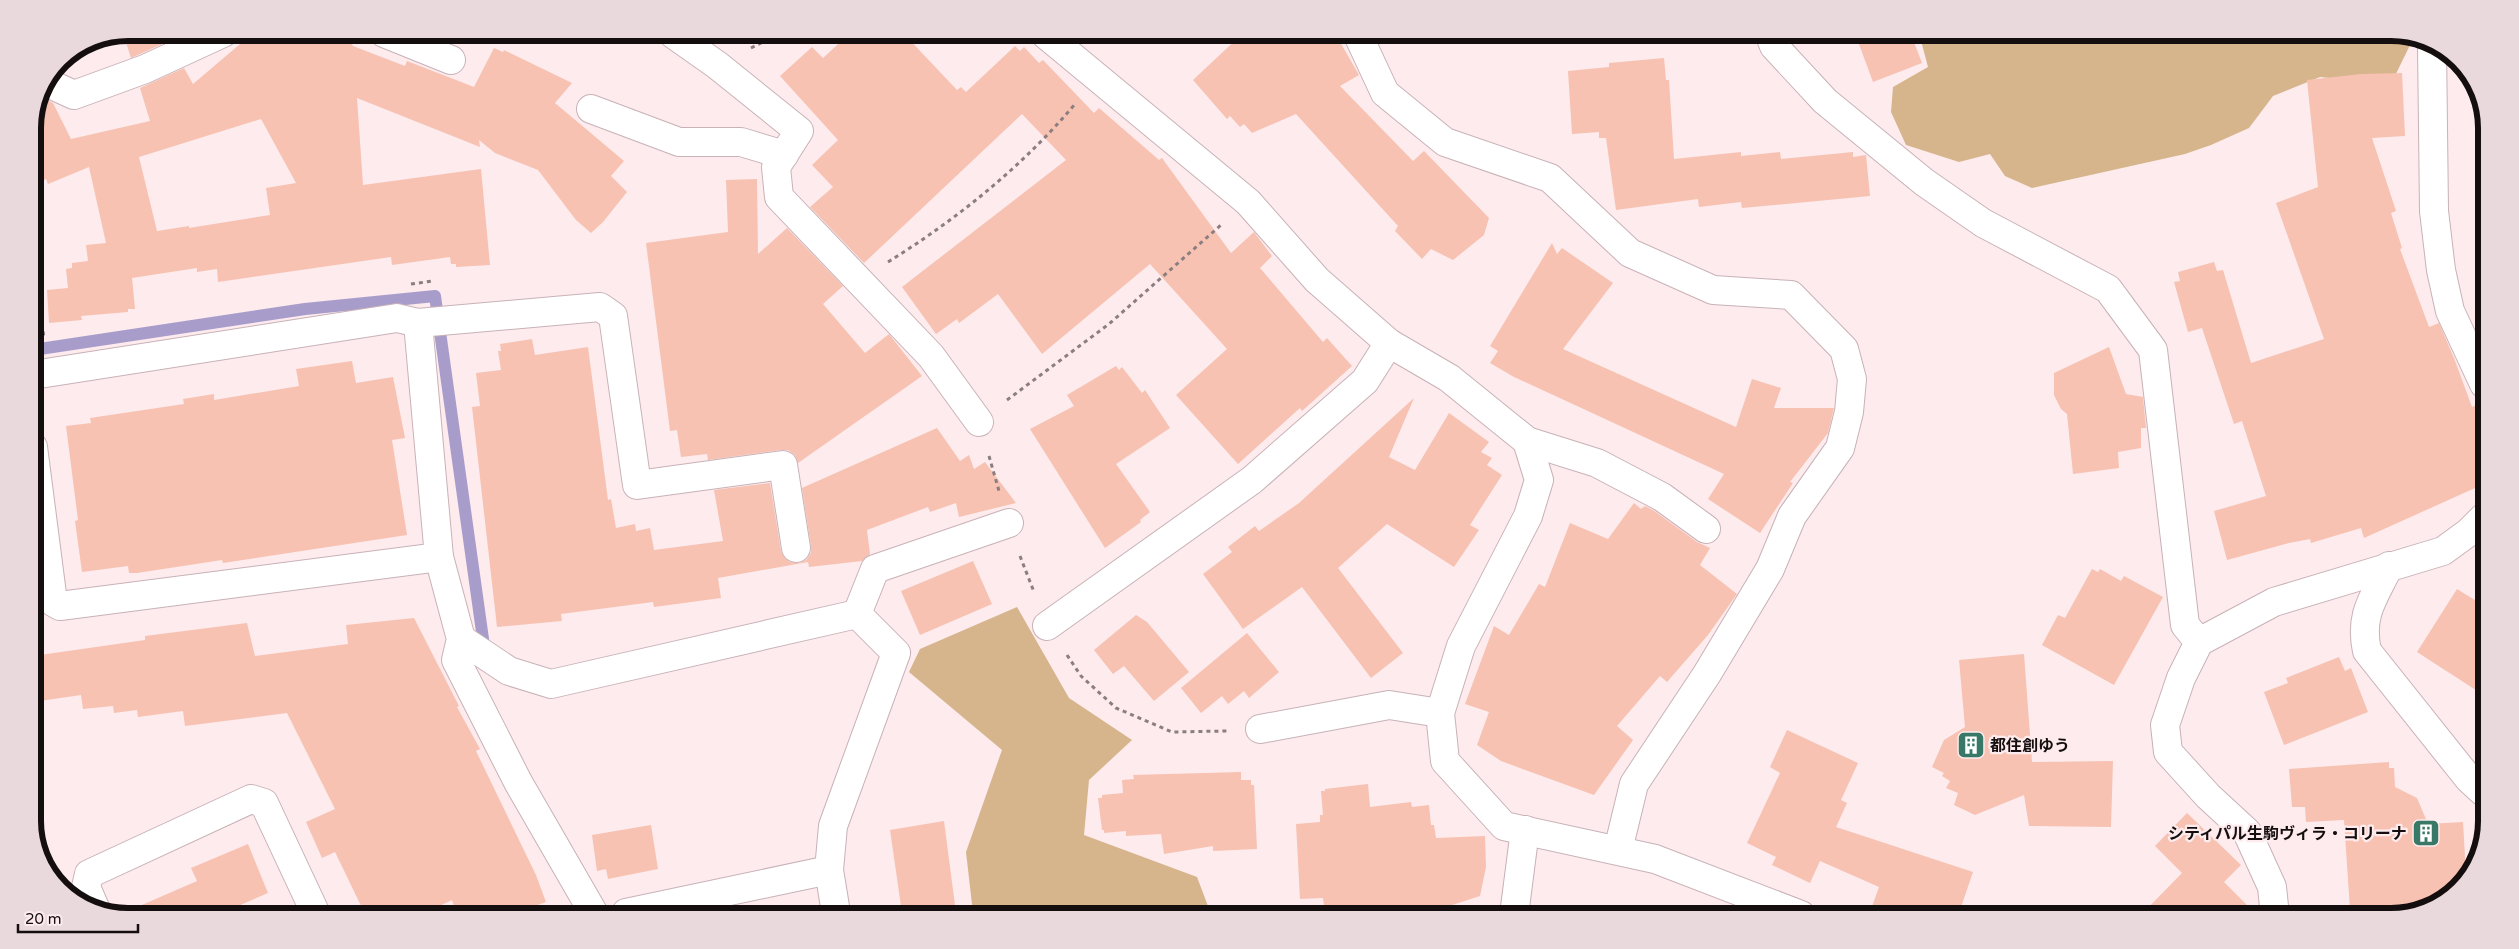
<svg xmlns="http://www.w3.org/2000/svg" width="2519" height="949" font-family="'Varela Round','Noto Sans JP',sans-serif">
<rect width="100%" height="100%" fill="#fdebee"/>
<g fill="#d6b58c">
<polygon points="1920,37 2412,38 2412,41 2391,84 2320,77 2273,96 2249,128 2211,145 2185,154 2032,188 2005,176 1990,154 1959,162 1906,145 1891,112 1893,87 1928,67"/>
<polygon points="1017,607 1069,698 1132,740 1089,780 1084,835 1197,877 1211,914 973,913 966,852 1002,750 909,672 920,649"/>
</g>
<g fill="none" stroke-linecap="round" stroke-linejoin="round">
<polyline stroke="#a89dca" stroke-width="12" points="33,350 305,309 435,296 484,646"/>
</g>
<g fill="#f7c2b1" fill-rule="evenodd">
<polygon points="123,33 164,33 169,41 131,58"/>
<path d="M253,33H345L353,46L405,66L407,61L474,87L494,48L503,52L504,50L572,83L555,103L624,161L611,176L627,192L603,222L591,233L576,220L538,170L495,153L479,140L480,147L357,98L363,185L481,169L490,265L456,267V264H451L450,257L392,265L391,257L218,282L217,269L197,272V268L132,278L135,309H128V312L81,316L82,320L49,323L47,290L68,288L66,269L72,268V263L88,261L86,245L106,243L89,167L48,184L46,179L33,185V122L43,98L53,103L71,139L150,121L140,88L184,68L193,84ZM261,119L296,183L266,188L270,215L189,228V226L157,231L139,157Z"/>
<polygon points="849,34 904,34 957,90 961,87 966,92 1015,46 1020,51 1024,47 1039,63 1043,60 1094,113 1099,108 1159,160 1162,158 1231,253 1254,232 1272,256 1260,268 1323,342 1327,338 1352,366 1302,411 1300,408 1238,464 1176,395 1227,349 1150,264 1042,354 998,294 959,323 957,319 936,334 902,287 1066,160 1022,114 864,263 810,207 833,187 812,165 838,140 780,76 812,47 823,58"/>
<polygon points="1241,35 1336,35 1359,75 1340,86 1413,161 1424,151 1489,218 1484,235 1453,260 1431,249 1422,259 1395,231 1398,226 1296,114 1252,133 1244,124 1240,127 1230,116 1227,119 1193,80"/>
<polygon points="1856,36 1912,37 1922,63 1873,82"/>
<polygon points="1664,58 1666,80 1669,80 1674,159 1741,152 1741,156 1780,152 1781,159 1853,152 1853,157 1866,155 1870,196 1742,208 1741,202 1699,207 1698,199 1616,210 1606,138 1599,138 1599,132 1572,134 1568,71 1609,67 1609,63"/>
<polygon points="2402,73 2405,136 2372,138 2396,211 2391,213 2402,248 2400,249 2429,327 2439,323 2454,358 2472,407 2484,401 2484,484 2364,538 2361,528 2311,543 2310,539 2289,543 2227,560 2214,511 2266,496 2242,421 2234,424 2202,328 2188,332 2174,282 2180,281 2178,272 2214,262 2217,271 2223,270 2251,363 2324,339 2276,203 2318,187 2307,80 2361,74"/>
<polygon points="757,179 758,254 787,228 843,286 823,304 865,353 889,334 922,376 798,463 795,455 788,450 781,450 708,460 707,454 681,457 677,430 670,431 646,243 728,232 726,180"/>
<polygon points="1552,243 1557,254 1562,248 1613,283 1563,349 1736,427 1752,379 1781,388 1774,408 1834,408 1828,433 1790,482 1793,483 1760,533 1708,499 1724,474 1514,377 1490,363 1498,351 1490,346"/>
<polygon points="532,339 535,355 588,347 608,500 611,499 616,528 635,524 636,531 650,528 654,550 723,541 714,490 770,483 781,551 784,557 790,562 799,563 806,560 811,553 811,546 802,488 937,428 960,461 969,455 974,469 985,462 1016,503 959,517 956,503 930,512 928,507 867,530 870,554 862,561 809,567 808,562 718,578 721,598 654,607 653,602 561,614 562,621 497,627 472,407 480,406 476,373 501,370 498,351 501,351 500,344"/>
<polygon points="2109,347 2126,394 2143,397 2146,428 2141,428 2141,448 2118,452 2119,468 2073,474 2067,414 2061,409 2054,395 2054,373"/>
<polygon points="352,361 356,383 393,377 405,438 392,440 407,535 223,563 222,560 137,573 129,573 128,566 82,572 75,521 78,520 66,426 91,423 90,418 184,404 183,399 214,394 214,400 299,386 296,369"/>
<polygon points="1116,366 1119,370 1122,367 1142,393 1145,390 1170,428 1116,464 1150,512 1140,520 1141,522 1105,548 1030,429 1074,406 1067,395"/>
<polygon points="1414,398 1389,457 1415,470 1449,413 1489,442 1481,452 1492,458 1487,465 1502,475 1470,525 1479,530 1454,567 1387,524 1338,568 1403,653 1371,678 1302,587 1243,629 1203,574 1232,552 1228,547 1255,526 1259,531 1299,503"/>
<polygon points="1634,503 1641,509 1645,506 1653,510 1697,542 1710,548 1700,565 1737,594 1708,635 1667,682 1660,676 1617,726 1633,740 1594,795 1501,761 1477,745 1489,712 1465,704 1494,626 1509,635 1539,584 1545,587 1570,523 1608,539"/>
<polygon points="973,561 992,604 920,635 901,591"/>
<polygon points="2092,569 2098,572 2100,569 2121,581 2124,576 2163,597 2114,685 2042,645 2058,615 2065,618"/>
<polygon points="2457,589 2483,605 2482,694 2417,652"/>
<polygon points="1136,615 1147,622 1189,672 1154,701 1124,666 1113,674 1094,650"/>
<polygon points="414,618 459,706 457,707 480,749 476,751 536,875 546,902 518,912 456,912 452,900 427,912 364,912 335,852 322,858 306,822 335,809 287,713 185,726 183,711 138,717 137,710 114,713 113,706 83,709 81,695 33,702 33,656 145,640 145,636 247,623 255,656 348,644 346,625"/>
<polygon points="1247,633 1279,672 1249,698 1244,691 1228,704 1222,696 1201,713 1181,688"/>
<polygon points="2024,654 2032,762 2113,761 2111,827 2029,826 2024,795 1975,815 1954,805 1958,793 1946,788 1950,781 1942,776 1944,773 1932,767 1944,740 1965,727 1959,660"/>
<polygon points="2339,657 2345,671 2351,668 2368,712 2284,745 2264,692 2288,683 2286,678"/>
<polygon points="1787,730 1858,763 1841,800 1847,803 1836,827 1973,872 1958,916 1869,915 1879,887 1820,861 1810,883 1772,865 1776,857 1747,843 1780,773 1770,767"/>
<polygon points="2389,762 2389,768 2394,768 2395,787 2417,798 2428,824 2463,822 2466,874 2449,897 2391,916 2374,916 2374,907 2350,909 2344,820 2306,822 2305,807 2292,807 2289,769"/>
<polygon points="1241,772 1241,780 1251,780 1251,785 1254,785 1257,849 1213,851 1213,846 1164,854 1161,834 1126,836 1126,831 1104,833 1104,830 1102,830 1098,798 1102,798 1102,795 1123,793 1122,780 1134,779 1133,775"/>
<polygon points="1368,784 1370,807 1411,802 1412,807 1429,805 1431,825 1434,825 1436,838 1485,836 1486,867 1480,896 1446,907 1448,914 1325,914 1323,898 1300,899 1296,824 1320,822 1320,815 1323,815 1321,791 1325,791 1325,789"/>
<polygon points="2187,813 2241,865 2224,882 2258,916 2140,916 2182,873 2155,846"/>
<polygon points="944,821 956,913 902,913 890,830"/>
<polygon points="651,825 658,869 608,879 606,869 597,871 592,835"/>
<polygon points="248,844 268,893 224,912 128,911 197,881 191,868"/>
</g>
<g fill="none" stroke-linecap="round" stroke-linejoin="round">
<g stroke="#c8b2b7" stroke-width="30">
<g id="minor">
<polyline points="384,33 451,60"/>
<polyline points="673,34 717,65 799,131 776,167 779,197 931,356 979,422"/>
<polyline points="1046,35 1248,202 1317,280 1389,343 1449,378 1527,441 1539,480 1528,516 1461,646 1440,713 1445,761 1504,826 1655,859 1801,915"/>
<polyline points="1358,35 1385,93 1445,142 1550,178 1630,253 1713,290 1791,295 1844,349 1852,379 1849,412 1840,448 1792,516 1770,569 1707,674 1634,784 1618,850"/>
<polyline points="1770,36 1774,46 1825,101 1924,182 1983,223 2108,289 2153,350 2185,625 2199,642"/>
<polyline points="2432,45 2434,211 2441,270 2450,311 2484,384"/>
<polyline points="50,84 74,95 145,69 223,33"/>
<polyline points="591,109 679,142 741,142 784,155"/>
<polyline points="418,323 439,557 461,639 456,660 518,782 593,912"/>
<polyline points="33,375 397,318 418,323 600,307 613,316 637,485 783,465 796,548"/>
<polyline points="1527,441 1597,463 1662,497 1706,529"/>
<polyline points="33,447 53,602 60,606 439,557"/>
<path d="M2389,566C2374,598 2359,614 2367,651L2469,779L2482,791"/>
<polyline points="857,614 875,569 1009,523"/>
<polyline points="1047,626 1252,480 1365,381 1389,343"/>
<polyline points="461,639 509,671 551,684 857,614 896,653 833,826 829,870 836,913"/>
<polyline points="1260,729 1389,705 1440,713"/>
<polyline points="96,910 86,887 89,874 251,799 264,803 315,912"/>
<polyline points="626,913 829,870"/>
<polyline points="1514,915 1525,830"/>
<polyline points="2275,916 2272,887 2247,832 2208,796 2168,752 2165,725 2181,678 2199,642 2274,602 2443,551 2469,532 2484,517"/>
</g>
</g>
<g stroke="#8a7e80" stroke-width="3" stroke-dasharray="4 4" stroke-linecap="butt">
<polyline points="751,48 779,34"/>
<polyline points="33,252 44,338"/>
<path d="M888,262C957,219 1022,167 1075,104"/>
<polyline points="411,284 433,281"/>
<polyline points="1007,400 1109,324 1221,225"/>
<polyline points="989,456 999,491"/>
<polyline points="1020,556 1034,592"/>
<polyline points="1067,655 1081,676 1116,708 1172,732 1227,731"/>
</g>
<use href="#minor" stroke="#fff" stroke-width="28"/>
</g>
<defs>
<g id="building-square" transform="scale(1.4375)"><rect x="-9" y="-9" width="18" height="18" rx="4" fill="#377867" stroke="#fdebee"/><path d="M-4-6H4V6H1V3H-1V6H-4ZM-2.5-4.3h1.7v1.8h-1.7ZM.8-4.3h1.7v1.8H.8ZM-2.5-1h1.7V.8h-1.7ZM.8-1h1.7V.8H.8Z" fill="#fff"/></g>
</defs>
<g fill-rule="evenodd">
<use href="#building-square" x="1971" y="745"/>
<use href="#building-square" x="2426" y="833"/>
</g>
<g text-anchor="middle" stroke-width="4.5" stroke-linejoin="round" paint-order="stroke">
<g font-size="16" font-weight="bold" fill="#150e0f" stroke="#fdebee" text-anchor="start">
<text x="1990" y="751">都住創ゆう</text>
<text x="2407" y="839" text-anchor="end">シティパル生駒ヴィラ・コリーナ</text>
</g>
</g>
<path d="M0 0H2519V949H0ZM128 41H2391A87 87 0 0 1 2478 128V821A87 87 0 0 1 2391 908H128A87 87 0 0 1 41 821V128A87 87 0 0 1 128 41Z" fill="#ead9dc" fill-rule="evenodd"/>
<path fill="none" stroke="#150e0f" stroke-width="6" d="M128 41H2391A87 87 0 0 1 2478 128V821A87 87 0 0 1 2391 908H128A87 87 0 0 1 41 821V128A87 87 0 0 1 128 41Z"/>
<path d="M18 924v8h120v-8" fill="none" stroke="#150e0f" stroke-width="2.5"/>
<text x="25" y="924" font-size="15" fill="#150e0f" stroke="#fdebee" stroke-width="4" paint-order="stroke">20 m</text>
</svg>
